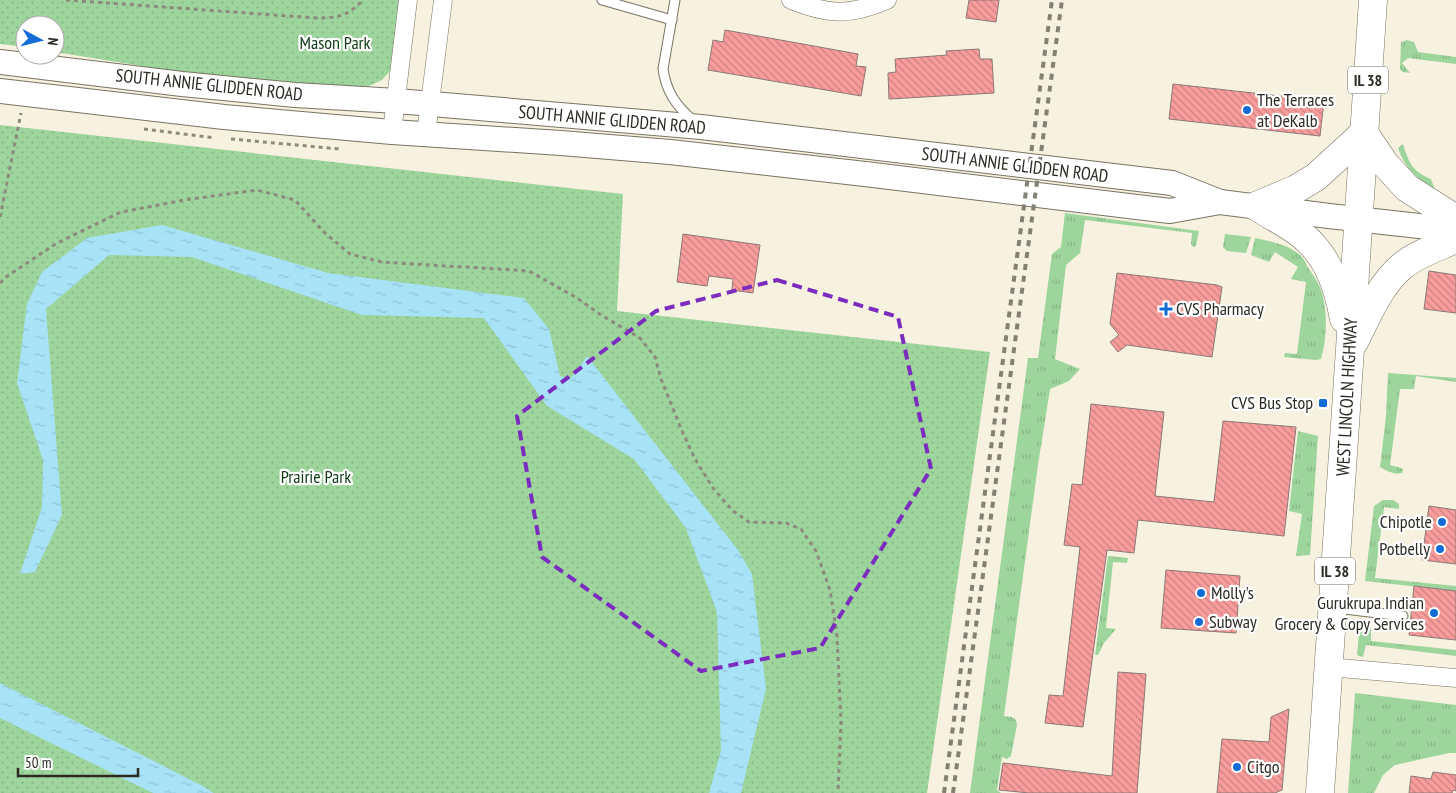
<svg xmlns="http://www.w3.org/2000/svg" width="1456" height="793" font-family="'PT Sans Narrow',sans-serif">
<defs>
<pattern id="grass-tufts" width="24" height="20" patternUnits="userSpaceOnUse" patternTransform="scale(1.25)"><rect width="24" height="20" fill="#9dd59c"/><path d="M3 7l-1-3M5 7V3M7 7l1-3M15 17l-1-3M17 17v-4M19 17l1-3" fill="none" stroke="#87b786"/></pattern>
<pattern id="park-dots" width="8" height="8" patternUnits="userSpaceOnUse" patternTransform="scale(1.25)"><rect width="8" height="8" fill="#9dd59c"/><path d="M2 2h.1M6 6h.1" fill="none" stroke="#87b786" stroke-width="1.8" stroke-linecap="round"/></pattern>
<pattern id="water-ripples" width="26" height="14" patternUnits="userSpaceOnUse" patternTransform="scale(1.25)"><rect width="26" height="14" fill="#a7e2f7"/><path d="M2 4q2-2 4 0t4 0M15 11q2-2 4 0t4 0" fill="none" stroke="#90c2d3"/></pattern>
<pattern id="building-back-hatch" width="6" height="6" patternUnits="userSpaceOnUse" patternTransform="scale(1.25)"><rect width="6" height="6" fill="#f99d9c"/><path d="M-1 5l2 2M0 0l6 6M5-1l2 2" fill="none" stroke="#ca807f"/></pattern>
</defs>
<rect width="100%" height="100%" fill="#f7f2df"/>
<g fill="url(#grass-tufts)">
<polygon points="1407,40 1414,42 1418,52 1456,57 1456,64 1408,58 1402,63 1410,73 1403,72 1400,69 1401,42"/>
<path d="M1403,144C1409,163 1412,171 1431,179L1435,190C1418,180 1404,167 1398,148Z"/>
<polygon points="1065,213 1199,231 1196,246 1193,247 1191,244 1192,233 1085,220 1080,253 1066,265 1055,359 1080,369 1069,381 1050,389 1038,465 1004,716 1012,717 1016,720 1017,725 1011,756 1007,759 1002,757 997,790 1001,793 1009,793 970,793 1028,358 1038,358 1052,254 1061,247"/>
<polygon points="1225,234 1251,237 1246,253 1227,251 1223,247"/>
<path d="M1255,238C1270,241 1290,245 1301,256C1304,259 1306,263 1307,266C1312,274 1318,281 1321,290C1328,310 1327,338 1321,359L1316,360L1284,357L1285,353L1297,354L1306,282L1291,279L1298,267L1275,252L1269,262L1251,255Z"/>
<path d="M1388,373L1456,378V382L1416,376L1414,389H1400L1390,465L1401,468L1403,470L1402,473C1394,475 1387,471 1380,467L1386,416Z"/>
<polygon points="1298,431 1318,436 1310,555 1296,556 1302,514 1289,511"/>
<polygon points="1383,500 1393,500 1399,504 1399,509 1384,507 1375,578 1456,586 1456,591 1365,581 1374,506"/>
<polygon points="1108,556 1128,558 1127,563 1113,562 1106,628 1116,629 1104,643 1098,655 1095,655"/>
<polygon points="1360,623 1366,624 1371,628 1371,641 1456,650 1456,656 1366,645 1363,657 1357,655"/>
<polygon points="1355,693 1456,705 1456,753 1449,753 1395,765 1383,775 1374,793 1348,793"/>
</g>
<g fill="url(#park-dots)">
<polygon points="0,0 400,0 395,47 391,70 382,80 369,86 341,88 198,75 55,52 55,25 25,25 25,47 0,44"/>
<polygon points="0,125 623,194 617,311 990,352 927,793 0,793"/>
</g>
<g fill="url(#water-ripples)">
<polygon points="162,225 328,273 524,298 549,329 560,376 570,379 587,356 738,550 752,574 766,689 741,793 709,793 721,751 717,612 686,528 634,459 547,406 484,318 362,315 192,257 109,255 46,309 62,515 35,572 20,574 42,507 43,460 17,383 27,304 42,272 87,238"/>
<polygon points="0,683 199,784 214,793 153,793 0,718"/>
</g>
<g fill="url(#building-back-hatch)" stroke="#8c7877">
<polygon points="969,0 999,0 996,22 966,18"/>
<polygon points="725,30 858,54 856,66 866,67 861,96 708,70 713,40 723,42"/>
<polygon points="979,49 980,59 992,59 994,93 889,99 888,73 896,72 895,59 947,55 946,51"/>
<polygon points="1173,84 1324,101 1320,136 1169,119"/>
<polygon points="683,234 760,245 753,293 732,290 733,279 709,276 707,286 677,282"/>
<polygon points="1429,271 1456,275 1456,313 1424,309"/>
<polygon points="1117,273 1217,285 1222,287 1212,357 1127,345 1118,352 1110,342 1119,335 1110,324"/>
<polygon points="1091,404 1164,412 1155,496 1214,502 1223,421 1296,427 1284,536 1138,520 1134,553 1107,550 1083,727 1045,723 1049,695 1063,696 1080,547 1064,545 1072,484 1082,485"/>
<polygon points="1429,506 1456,510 1456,564 1422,560"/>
<polygon points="1166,570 1240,576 1236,633 1161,628"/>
<polygon points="1414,586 1456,591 1456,640 1409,635"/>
<polygon points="1118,672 1146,674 1137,793 1029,793 999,790 1003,763 1112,776"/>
<polygon points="1289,709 1282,790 1275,793 1217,793 1222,739 1269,742 1271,717"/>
<polygon points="1433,772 1456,775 1456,791 1453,790 1452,793 1409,793 1411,776 1431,779"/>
</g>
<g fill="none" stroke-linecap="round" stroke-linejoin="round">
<g stroke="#787363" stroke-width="11">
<g id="lane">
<polyline points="602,0 672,20"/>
<path d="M675,0L663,69C666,91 676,106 693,120"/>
<polyline points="1336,608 1403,616"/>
</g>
</g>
<g stroke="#787363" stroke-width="19">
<g id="street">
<path d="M791,0C828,15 850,16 887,0"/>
<polyline points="392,132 408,0"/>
<polyline points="426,134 443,0"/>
<polyline points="1328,667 1456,678"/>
</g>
</g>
<g stroke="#787363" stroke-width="26">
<g id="secondary">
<polyline points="0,62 182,84 295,95 397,101 701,127 1172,183 1220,202 1329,216 1456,230"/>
<polyline points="0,91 224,117 392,132 561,143 670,152 865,174 1170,211 1220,202"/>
</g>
</g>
<g stroke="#787363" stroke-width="29">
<g id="primary">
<polyline points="1364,133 1385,164 1407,188 1456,219"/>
<path d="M1256,206C1271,216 1288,224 1302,235C1328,256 1338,286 1344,319"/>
<polyline points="1256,206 1296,189 1316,177 1364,133"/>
<path d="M1354,342C1367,317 1379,286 1401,267C1416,254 1438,247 1456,239"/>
<path d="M1320,793C1338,529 1356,264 1373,0"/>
</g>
</g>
<g stroke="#8d8a7d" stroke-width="3" stroke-dasharray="4 4" stroke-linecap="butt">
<path d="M66,0L317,18C338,18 348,16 363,0"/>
<polyline points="144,129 215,138"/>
<polyline points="231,139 340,149"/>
<polyline points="0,217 21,113"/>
<polyline points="0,283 6,277 57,243 121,212 184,200 257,190 295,200 325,233 350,254 382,262 529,271 577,298 601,315 640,338 655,357 661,379 682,431 695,459 713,488 733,511 749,522 786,523 801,529 816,551 830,590 837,636 841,722 838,793"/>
</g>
<use href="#lane" stroke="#fff" stroke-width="9"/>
<use href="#street" stroke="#fff" stroke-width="18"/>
<use href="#secondary" stroke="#fff" stroke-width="24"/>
<use href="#primary" stroke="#fff" stroke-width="28"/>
<g stroke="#838074" stroke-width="4" stroke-dasharray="6 6" stroke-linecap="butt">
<polyline points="944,793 1052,0"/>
<polyline points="953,793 1062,0"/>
</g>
</g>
<path fill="none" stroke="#7b2cbf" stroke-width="4" stroke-dasharray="10 6" stroke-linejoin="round" d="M777,280L898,317L931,469L820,648L701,671L542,557L517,416L656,311Z"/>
<g fill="#136cd5" stroke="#fff" stroke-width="2">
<circle cx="1247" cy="110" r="5"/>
<path d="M1163.5 301.5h5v5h5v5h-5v5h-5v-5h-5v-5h5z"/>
<rect x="1318" y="398" width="10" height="10" rx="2.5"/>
<circle cx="1442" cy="522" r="5"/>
<circle cx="1440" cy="549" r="5"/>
<circle cx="1201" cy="593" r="5"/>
<circle cx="1434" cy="613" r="5"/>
<circle cx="1199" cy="622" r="5"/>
<circle cx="1237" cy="767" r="5"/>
</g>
<g text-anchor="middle" stroke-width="4.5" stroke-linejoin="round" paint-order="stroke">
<g fill="#fff" stroke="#6b6a65" stroke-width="1">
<rect x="1348" y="66.5" width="40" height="27" rx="4"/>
<rect x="1315" y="557.5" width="40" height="27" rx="4"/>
</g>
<g font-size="16" font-weight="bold" fill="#2c2a23">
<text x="1368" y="86">IL 38</text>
<text x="1335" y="577">IL 38</text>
</g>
<g font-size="18" fill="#0f3c12" stroke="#fff">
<text x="335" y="49">Mason Park</text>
<text x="316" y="483">Prairie Park</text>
</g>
<g font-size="18" fill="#2c2a23" stroke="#fff">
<text transform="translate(209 85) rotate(6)" y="6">SOUTH ANNIE GLIDDEN ROAD</text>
<text transform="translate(612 120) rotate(5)" y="6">SOUTH ANNIE GLIDDEN ROAD</text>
<text transform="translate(1015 165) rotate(7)" y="6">SOUTH ANNIE GLIDDEN ROAD</text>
<text transform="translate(1347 397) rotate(-87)" y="6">WEST LINCOLN HIGHWAY</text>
</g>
<g font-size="18" fill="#2c2a23" stroke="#fff" text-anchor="start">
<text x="1257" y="106">The Terraces<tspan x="1257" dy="21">at DeKalb</tspan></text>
<text x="1176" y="315">CVS Pharmacy</text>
<text x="1313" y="409" text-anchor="end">CVS Bus Stop</text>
<text x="1432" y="528" text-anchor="end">Chipotle</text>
<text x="1430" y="555" text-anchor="end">Potbelly</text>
<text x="1211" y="599">Molly's</text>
<text x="1424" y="609" text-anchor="end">Gurukrupa Indian<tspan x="1424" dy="21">Grocery &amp; Copy Services</tspan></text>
<text x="1209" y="628">Subway</text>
<text x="1247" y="773">Citgo</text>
</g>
</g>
<g transform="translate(40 40) rotate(97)"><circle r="24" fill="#ffffff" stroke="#abaaa7"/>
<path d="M0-4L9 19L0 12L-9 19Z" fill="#136cd5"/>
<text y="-8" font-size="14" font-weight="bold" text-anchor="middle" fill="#2c2a23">N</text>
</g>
<path d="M18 768v8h120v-8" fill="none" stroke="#2c2a23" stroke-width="2.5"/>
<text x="25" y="768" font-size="15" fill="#2c2a23" stroke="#ffffff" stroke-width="4" paint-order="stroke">50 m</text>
</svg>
